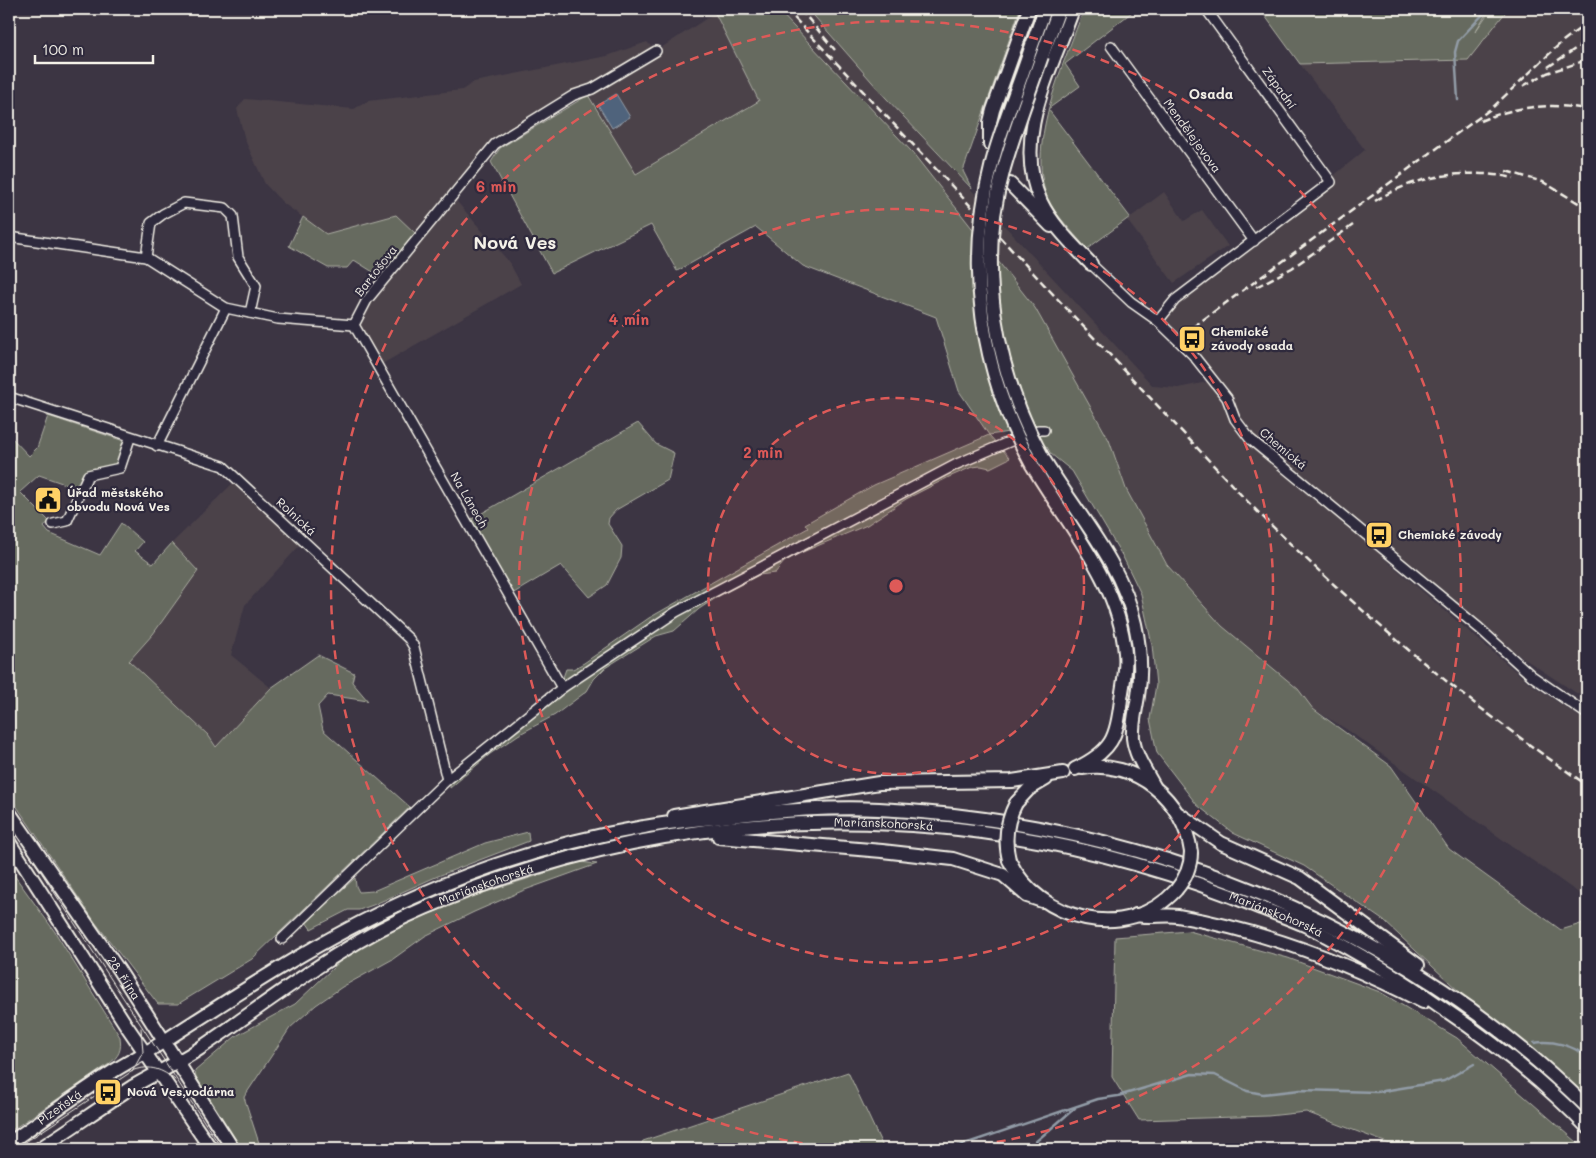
<svg xmlns="http://www.w3.org/2000/svg" width="1596" height="1158" font-family="Mali,sans-serif">
<rect width="100%" height="100%" fill="#3c3543"/>
<filter id="ink" filterUnits="userSpaceOnUse"><feTurbulence type="fractalNoise" baseFrequency=".02" numOctaves="2"/><feDisplacementMap in="SourceGraphic" scale="10" xChannelSelector="R" yChannelSelector="G"/><feConvolveMatrix kernelMatrix="1 2 1 2 8 2 1 2 1" color-interpolation-filters="sRGB"/></filter>
<g filter="url(#ink)">
<g fill="#4b424a">
<polygon points="777,9 808,9 886,98 1153,386 1178,388 1207,382 1194,361 1151,320 1156,312 1254,241 1365,150 1300,64 1468,60 1508,9 1587,9 1587,700 1479,629 1436,593 1380,555 1528,682 1587,722 1587,899 1346,729 1313,709 1298,689 1222,626 1167,565 1126,489 1109,440 1035,308 912,152"/>
<polygon points="715,13 759,101 635,174 588,95"/>
<polygon points="647,42 656,51 497,144 453,197 509,262 521,284 382,364 359,324 370,303 423,240 416,234 358,225 326,234 283,203 265,184 245,140 237,109 245,99 354,109 368,101 462,90 474,82 607,56"/>
<polygon points="1164,192 1184,221 1202,210 1228,246 1174,283 1127,220"/>
<polygon points="234,482 301,544 245,605 231,655 271,688 217,747 208,735 129,661 153,634 198,571 172,543"/>
</g>
<g fill="#666b5e" stroke="#adaea3">
<polygon points="720,9 777,9 912,152 1035,308 1109,440 1126,489 1167,565 1222,626 1298,689 1313,709 1391,766 1449,849 1561,930 1587,922 1587,1097 1507,1028 1464,996 1384,921 1304,866 1233,833 1197,805 1157,753 1150,719 1156,685 1152,645 1141,594 1123,557 1072,471 1051,454 1047,447 1022,430 989,435 1010,458 990,468 981,466 972,467 949,477 906,499 867,525 798,554 784,562 775,573 759,575 719,596 699,609 674,631 656,636 605,668 594,679 587,691 555,715 518,735 490,754 450,788 451,776 558,691 566,669 573,669 584,663 649,618 808,528 805,524 874,485 989,435 959,391 936,317 803,266 756,227 677,271 651,225 552,273 491,162 500,148 588,95 636,174 759,101 715,13"/>
<polygon points="808,9 1020,9 963,171 972,189 886,98"/>
<path d="M1084,9H1136L1065,64L1080,86L1048,109L1130,217L1087,249C1077,237 1051,210 1047,197C1026,142 1065,61 1084,9Z"/>
<polygon points="1260,9 1489,9 1475,32 1491,9 1508,9 1468,60 1300,64"/>
<polygon points="396,215 416,234 381,277 354,260 347,268 328,268 289,246 303,217 326,234"/>
<polygon points="48,416 124,441 117,465 94,470 82,490 39,475 20,492 49,521 44,527 49,533 100,555 121,523 143,542 135,551 153,564 172,543 198,571 153,634 129,661 208,735 216,747 271,688 318,655 354,673 352,682 368,701 328,695 318,706 323,730 410,807 252,959 178,1004 158,1004 95,922 9,795 9,435 29,456 37,448"/>
<polygon points="638,423 656,444 674,453 668,480 616,510 609,518 608,524 622,546 621,558 607,585 589,597 561,565 512,594 470,520"/>
<polygon points="528,832 529,841 438,876 373,905 359,910 348,910 311,929 306,922 355,878 356,886 359,892 373,891 485,843"/>
<polygon points="580,862 597,864 522,891 474,912 425,936 393,959 342,987 316,1005 290,1028 244,1097 261,1149 237,1149 196,1077 195,1071 236,1036 295,1004 352,950 424,916 480,894"/>
<path d="M9,868L55,932L120,1037C122,1050 119,1056 109,1064L9,1132Z"/>
<polygon points="1189,931 1288,958 1380,992 1457,1038 1585,1149 1403,1149 1306,1112 1268,1116 1139,1120 1112,1077 1115,937"/>
<polygon points="848,1072 884,1149 639,1149 643,1141"/>
</g>
<polygon fill="#50637b" stroke="#929ca7" points="616,94 630,117 612,128 598,105"/>
<g fill="none" stroke-linecap="round" stroke-linejoin="round">
<g stroke="#929ca7" stroke-width="2.5">
<polyline points="1458,100 1455,52 1458,41 1488,9"/>
<path d="M1534,1043C1552,1040 1573,1045 1587,1057"/>
<polyline points="950,1149 1098,1099 1118,1096 1192,1074 1215,1075 1247,1091 1263,1094 1300,1090 1377,1092 1444,1081 1474,1064"/>
<polyline points="1027,1149 1075,1108"/>
</g>
<g stroke="#f4f1e8" stroke-width="12">
<g id="minor">
<polyline points="1111,46 1254,241"/>
<polyline points="9,237 146,257 226,308 278,319 354,325 367,300 495,144 574,95 592,89 656,51"/>
<polyline points="146,257 151,223 163,214 184,203 225,208 233,216 238,257 256,286 250,313"/>
<polyline points="1091,264 1131,302 1158,321 1193,355 1227,398 1235,419 1250,439 1479,628 1532,676 1587,714"/>
<polyline points="1158,321 1175,300 1331,182 1206,9"/>
<polyline points="354,325 562,688"/>
<polyline points="9,397 223,466 409,639 414,647 447,780"/>
<polyline points="1038,430 1044,430"/>
<polyline points="157,446 226,308"/>
<polyline points="53,524 67,521 88,475 120,468 130,438"/>
<polyline points="282,939 447,780 562,688 676,612 957,464 1011,441"/>
</g>
</g>
<g stroke="#f4f1e8" stroke-width="16">
<g id="secondary">
<path d="M1073,9C1052,69 1011,138 1041,202C1052,225 1073,245 1091,264"/>
<polyline points="1030,51 1045,9"/>
<polyline points="1042,56 1059,9"/>
<polyline points="990,144 990,122 993,110 1029,9"/>
<polyline points="1010,184 1051,226"/>
<path d="M1043,458C1075,512 1122,562 1135,624C1140,647 1142,673 1138,696C1136,710 1132,723 1133,738C1135,756 1146,771 1154,786"/>
<path d="M1032,465C1067,525 1119,581 1125,653C1127,668 1123,684 1121,699C1117,738 1112,751 1075,769"/>
<path d="M1082,768C1136,759 1184,800 1191,852"/>
<polyline points="1016,803 1029,789 1046,779"/>
<path id="s1" d="M9,812L118,969L233,1149"/>
<polyline points="1179,814 1221,843 1300,878 1418,965"/>
<polyline points="674,816 879,783 1012,781 1063,773"/>
<polyline points="719,837 882,851 953,859 1003,875 1027,896 1042,901"/>
<polyline points="9,842 126,1025 211,1149"/>
<path d="M1009,860C1039,922 1128,943 1176,890"/>
<path d="M1136,915C1150,918 1165,914 1178,916C1264,931 1346,962 1423,1002"/>
<path id="s2" d="M9,1143C42,1120 75,1096 109,1074C129,1061 150,1051 169,1038C250,986 330,933 419,895C490,864 567,840 644,827C670,822 696,820 722,817C773,811 827,806 879,809C1140,822 1399,922 1587,1107"/>
<path id="s3" d="M39,1149C70,1129 101,1107 132,1087C154,1074 178,1063 199,1049C273,999 342,943 425,908C695,792 991,796 1261,908C1277,914 1294,920 1309,927C1355,951 1399,977 1441,1007C1493,1042 1544,1082 1587,1127"/>
</g>
</g>
<use href="#minor" stroke="#2f2a3d" stroke-width="9"/>
<use href="#secondary" stroke="#2f2a3d" stroke-width="12"/>
<g stroke="#f4f1e8" stroke-width="1">
<polyline points="9,823 222,1149"/>
<polyline points="132,1072 143,1052 141,1028"/>
<path d="M15,1149L134,1070C150,1065 162,1069 175,1080"/>
</g>
<g stroke="#f4f1e8" stroke-width="2.5" stroke-dasharray="8 4" stroke-linecap="butt">
<path d="M786,9L1245,499C1350,605 1463,701 1587,785"/>
<polyline points="800,9 835,50"/>
<polyline points="1548,67 1587,41"/>
<polyline points="1523,86 1547,73 1587,60"/>
<path d="M1480,121C1515,106 1550,103 1587,109"/>
<polyline points="1506,171 1543,182 1587,208"/>
<path d="M1375,201C1417,175 1466,168 1514,178"/>
<polyline points="1256,287 1292,268 1353,225"/>
<polyline points="1193,327 1492,108 1563,41 1587,23"/>
</g>
<g stroke="#f4f1e8" stroke-width="16" stroke-linecap="butt">
<g id="secondary-bridge">
<path d="M1030,51C1018,88 1002,125 992,163C965,267 980,371 1032,465"/>
<path d="M1042,56C1029,93 1015,130 1004,168C976,266 995,371 1043,458"/>
<path d="M1009,860C1004,840 1006,822 1016,803"/>
<path d="M1176,890C1186,878 1191,867 1191,852"/>
</g>
</g>
<use href="#secondary-bridge" stroke="#2f2a3d" stroke-width="12"/>
</g>
</g>
<circle cx="896" cy="586" r="188" fill="#de5a58" fill-opacity=".12"/>
<g fill="none" stroke="#de5a58" stroke-width="2.5" stroke-dasharray="9 6">
<circle cx="896" cy="586" r="188"/>
<circle cx="896" cy="586" r="377"/>
<path d="M847 1149A565 565 0 1 1 945 1149"/>
</g>
<defs>
<g id="bus-square" transform="scale(1.4375)"><rect x="-9" y="-9" width="18" height="18" rx="4" fill="#ffd166" stroke="#2f2a3d"/><path d="M-5-6H5V4H4V6H2V4H-2V6H-4V4H-5ZM-3.5-4V0h7V-4ZM-3.5 1.2v1.5H-2V1.2ZM2 1.2v1.5H3.5V1.2Z" fill="#111"/></g>
<g id="civic-square" transform="scale(1.4375)"><rect x="-9" y="-9" width="18" height="18" rx="4" fill="#ffd166" stroke="#2f2a3d"/><path d="M-.6-6.5H3V-4.5H.6V-3L4-1V1h2V6H-6V1h2V-1L-.6-3ZM-1.2 2.5V6h2.4V2.5Z" fill="#111"/></g>
</defs>
<g fill-rule="evenodd">
<use href="#bus-square" x="1192" y="339"/>
<use href="#civic-square" x="48" y="500"/>
<use href="#bus-square" x="1379" y="535"/>
<use href="#bus-square" x="108" y="1092"/>
</g>
<g text-anchor="middle" stroke-width="4.5" stroke-linejoin="round" paint-order="stroke">
<g font-size="12" fill="#f4f1e8" stroke="#2f2a3d">
<text transform="translate(1279 88) rotate(54)" y="4">Západní</text>
<text transform="translate(1192 136) rotate(54)" y="4">Mendělejevova</text>
<text transform="translate(376 271) rotate(-52)" y="4">Bartošova</text>
<text transform="translate(1283 449) rotate(40)" y="4">Chemická</text>
<text transform="translate(469 500) rotate(60)" y="4">Na Lánech</text>
<text transform="translate(296 517) rotate(43)" y="4">Rolnická</text>
<text dy="4" stroke="none"><textPath href="#s3" startOffset="926">Mariánskohorská</textPath></text>
<text dy="4" stroke="none"><textPath href="#s3" startOffset="521">Mariánskohorská</textPath></text>
<text dy="4" stroke="none"><textPath href="#s3" startOffset="1331">Mariánskohorská</textPath></text>
<text dy="4" stroke="none"><textPath href="#s1" startOffset="202">28. října</textPath></text>
<text dy="4" stroke="none"><textPath href="#s2" startOffset="62">Plzeňská</textPath></text>
</g>
<g font-size="12" font-weight="bold" fill="#f4f1e8" stroke="#2f2a3d" text-anchor="start">
<text x="1211" y="336">Chemické<tspan x="1211" dy="14">závody osada</tspan></text>
<text x="67" y="497">Úřad městského<tspan x="67" dy="14">obvodu Nová Ves</tspan></text>
<text x="1398" y="539">Chemické závody</text>
<text x="127" y="1096">Nová Ves,vodárna</text>
</g>
<g font-size="14" font-weight="bold" fill="#f4f1e8" stroke="#2f2a3d">
<text x="1211" y="99">Osada</text>
</g>
<g font-size="18" font-weight="bold" fill="#f4f1e8" stroke="#2f2a3d">
<text x="515" y="249">Nová Ves</text>
</g>
</g>
<circle cx="896" cy="586" r="8" fill="#de5a58" stroke="#2f2a3d" stroke-width="2.5"/>
<g font-size="15" text-anchor="middle" font-weight="bold" fill="#de5a58" stroke="#2f2a3d" stroke-width="4.5" stroke-linejoin="round" paint-order="stroke">
<text x="496" y="192">6 min</text>
<text x="629" y="325">4 min</text>
<text x="763" y="458">2 min</text>
</g>
<rect width="1596" height="1158" fill="none" stroke="#2f2a3d" stroke-width="30"/>
<rect x="15" y="15" width="1566" height="1128" fill="none" stroke="#f4f1e8" stroke-width="2" filter="url(#ink)"/>
<path d="M35 55v8h118v-8" fill="none" stroke="#f4f1e8" stroke-width="2.5"/>
<text x="42" y="55" font-size="15" fill="#f4f1e8" stroke="#2f2a3d" stroke-width="4" paint-order="stroke">100 m</text>
</svg>
